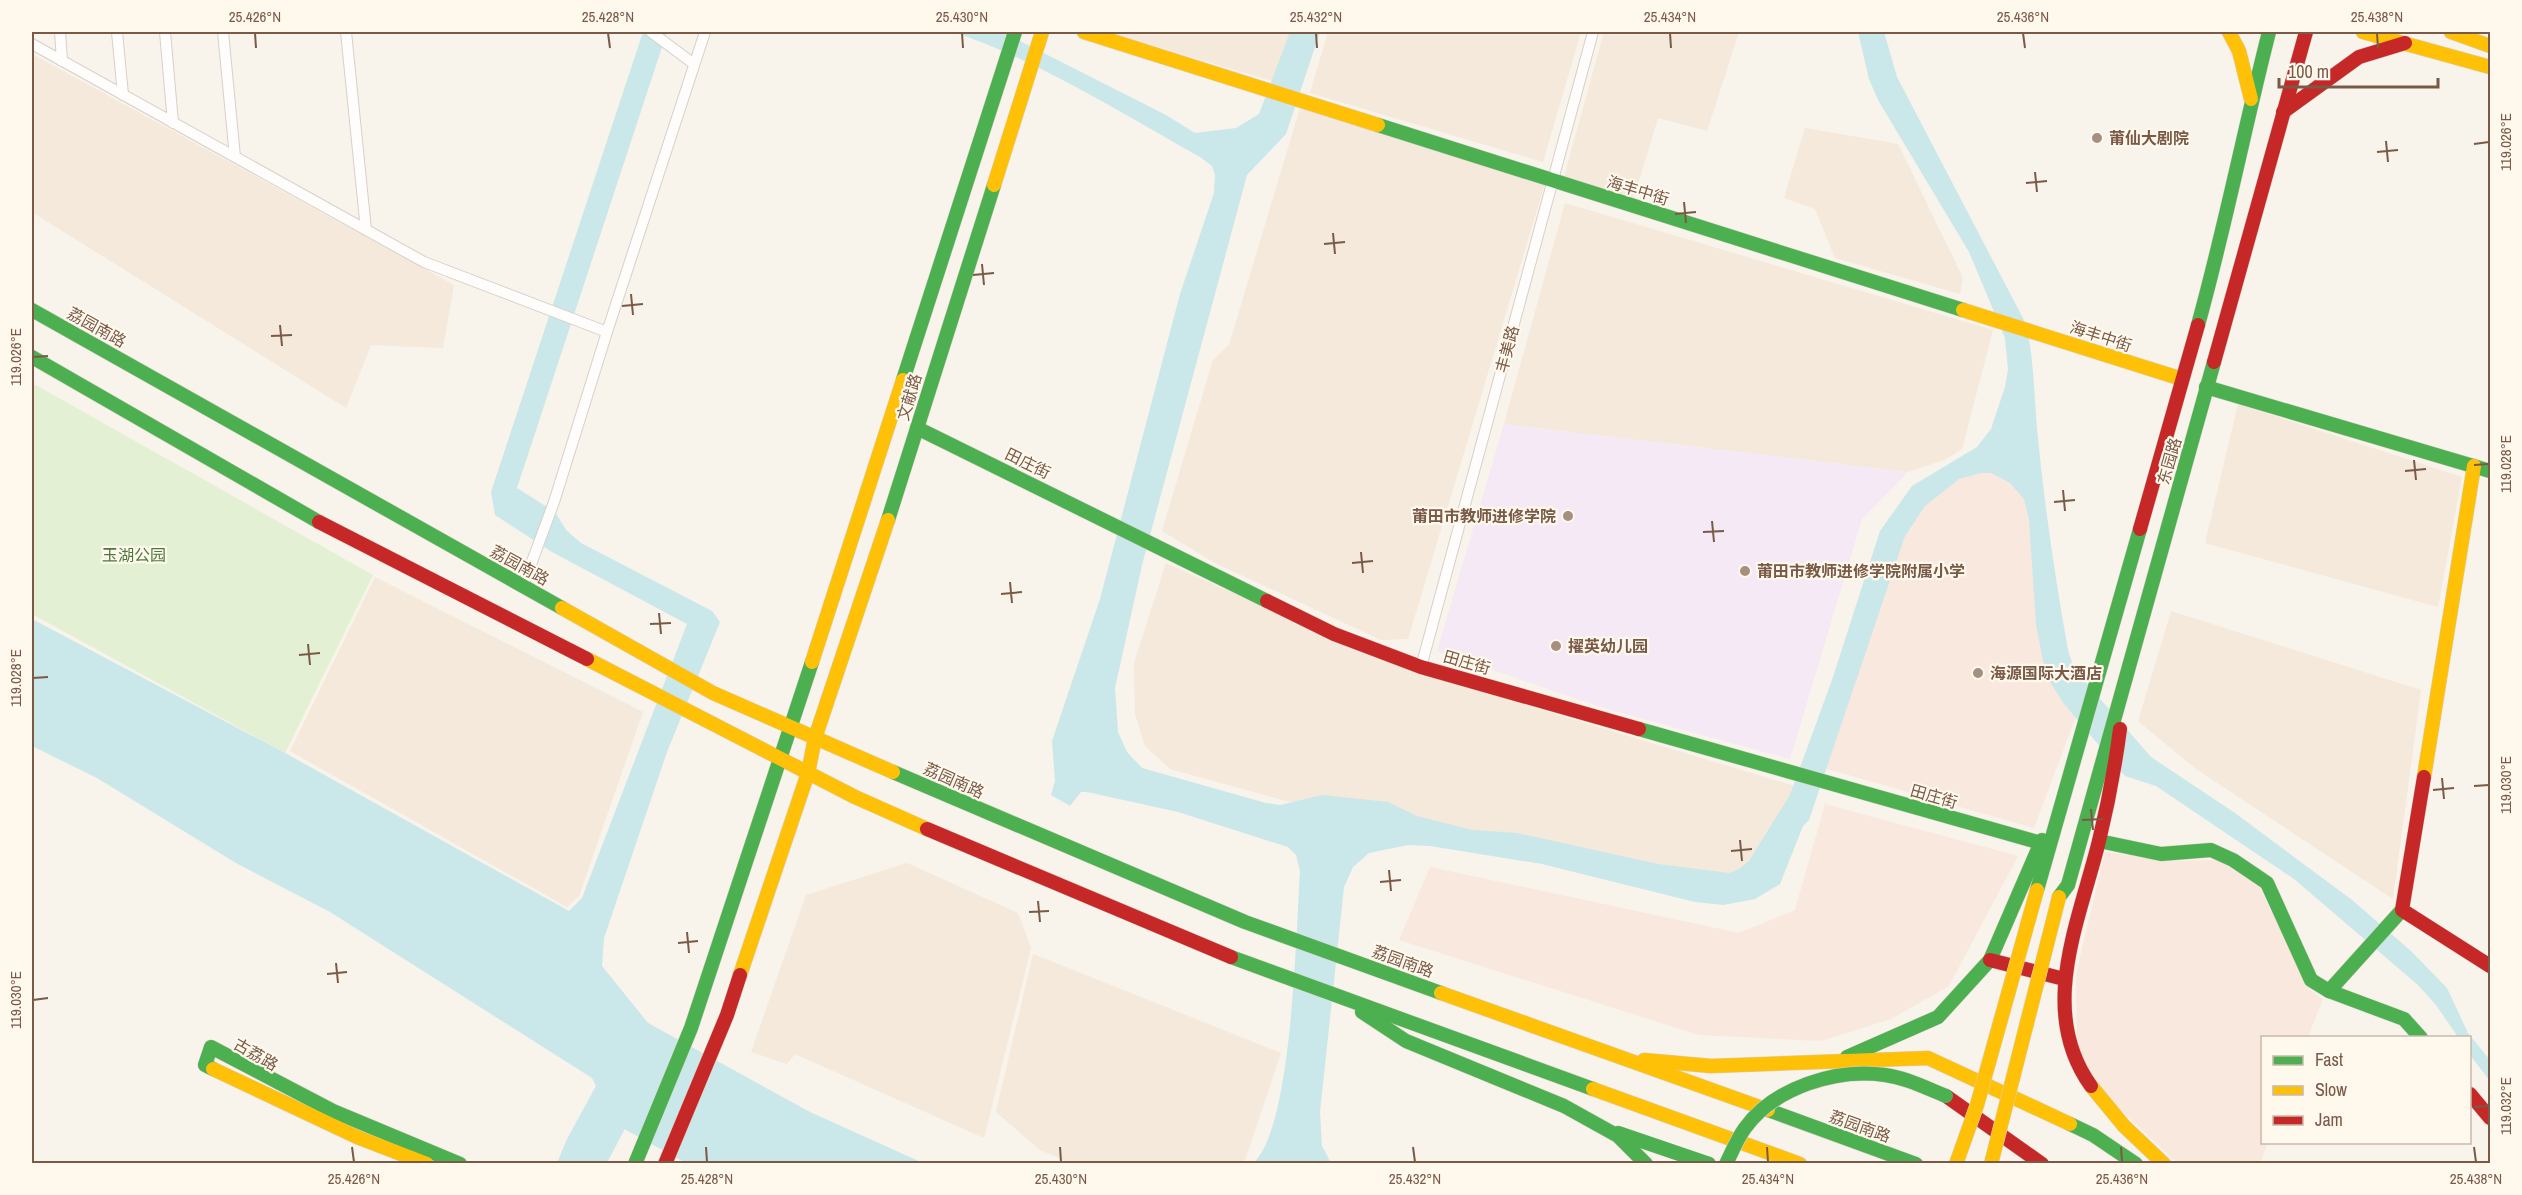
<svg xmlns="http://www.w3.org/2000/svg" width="2522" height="1195" font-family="'Archivo Narrow','Noto Sans SC',sans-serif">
<rect width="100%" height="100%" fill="#f8f3eb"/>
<g fill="#f4e9da">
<polygon points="1107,32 1298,32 1282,84"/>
<polygon points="1328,32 1581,32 1543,162 1310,93"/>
<polygon points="1604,32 1739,32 1707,131 1658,118 1634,197 1564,177"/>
<polygon points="32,54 454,285 443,348 371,345 346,408 32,212"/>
<polygon points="1300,108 1545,183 1408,639 1381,640 1215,563 1162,531 1213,360 1229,345"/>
<polygon points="1805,128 1898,144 1963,278 1960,294 1835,258 1815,209 1784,198"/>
<polygon points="1565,203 1993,330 1962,449 1944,460 1908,472 1504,424"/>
<polygon points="2238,404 2462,477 2438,607 2205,543"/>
<polygon points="1166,563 1396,666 1801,788 1741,897 1359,821 1170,769 1145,746 1135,714 1134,663"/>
<polygon points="375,577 643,712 579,896 567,907 290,751"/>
<polygon points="2171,611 2421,690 2393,899 2196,769 2138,721"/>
<polygon points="907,863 1018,913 1031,948 984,1138 795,1054 787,1064 751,1052 806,895"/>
<polygon points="1033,954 1281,1053 1244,1163 1071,1163 1040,1150 996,1112"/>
</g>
<g fill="#f9e8de">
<polygon points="2004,466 2027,484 2078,711 2034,828 1810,764 1918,491"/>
<polygon points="1825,804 2018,856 1949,986 1891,1019 1821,1041 1699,1035 1399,940 1430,867 1739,933 1795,910"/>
<polygon points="2105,852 2176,861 2219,860 2260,888 2309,989 2323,999 2308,1037 2262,1038 2262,1142 2268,1143 2260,1163 2177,1163 2107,1097 2077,1051 2076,974"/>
</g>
<polygon fill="#f4e9f4" points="1504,424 1908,472 1862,519 1790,759 1607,709 1437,651"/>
<polygon fill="#e4f0d4" points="32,383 373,575 285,753 32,614"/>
<g fill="#cae7ea">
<polygon points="643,32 667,32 517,488 555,512 566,530 581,543 712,611 720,622 667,752 604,938 602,966 648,1023 810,1112 923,1163 686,1163 617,1125 595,1145 588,1163 557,1163 567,1139 596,1086 592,1078 330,912 236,863 97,778 32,746 32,619 285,753 569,911 582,898 687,624 552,552 495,515 491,492"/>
<path d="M953,32H1002L1166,115L1195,133L1236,128L1259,114L1290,32H1320L1286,134L1247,175L1142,565L1115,688L1118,732L1127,752L1142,768L1266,803L1280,805L1322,795L1388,802L1417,816L1472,830L1517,833L1658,864L1729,873L1739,869L1749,861L1790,795L1832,680L1880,531L1912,486L1977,447L1991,429L2005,387L2008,370L2005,338L1969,252L1878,100L1869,79L1858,32H1884L1897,77L2026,324C2034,359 2034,393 2037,429C2044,503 2055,577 2068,650L2074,669L2151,757L2235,813L2352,900L2411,951L2447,988L2468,1033L2490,1060V1081L2470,1055V1038L2458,1037L2436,1005L2418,985L2294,879L2156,786L2125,776L2064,704L2050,682L2043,661L2036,625L2029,519L2024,499L2010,483L1991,473H1981L1959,479L1925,506L1905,536L1809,820L1803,826L1780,884L1755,899L1723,905L1695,902L1542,864L1430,846L1408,845L1369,853L1353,867L1344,887L1320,1112L1322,1146L1331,1163H1253C1293,1129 1296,929 1300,871L1296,855L1288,847L1178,812L1087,792H1081L1070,806L1051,795L1055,781L1052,741L1100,599L1180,294L1214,193L1215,175L1212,166L1200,157C1123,114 1036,59 953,32Z"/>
</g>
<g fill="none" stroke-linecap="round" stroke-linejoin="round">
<polyline stroke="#cae7ea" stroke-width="20" points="595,1164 626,1105"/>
<g stroke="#d7d0c9" stroke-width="12">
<g id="street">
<polyline points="60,32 62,61"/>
<polyline points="117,32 123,95"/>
<polyline points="165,32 173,123"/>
<polyline points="223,32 235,157"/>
<polyline points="346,32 366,230"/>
<polyline points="651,32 694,64"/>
<polyline points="32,44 424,262 607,332 554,502 523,586"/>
<polyline points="607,332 705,32"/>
<polyline points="1421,667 1593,32"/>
</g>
</g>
<g stroke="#d7cfc7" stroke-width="15">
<g id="fast">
<polyline points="1378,125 1963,310"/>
<polyline points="32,310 562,608"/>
<path d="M2198,325C2225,228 2244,130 2269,32"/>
<polyline points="32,357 319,522"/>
<polyline points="903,380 1015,32"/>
<polyline points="2206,387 2490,471"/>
<polyline points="917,428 1267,601"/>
<polyline points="888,520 994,185"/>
<polyline points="1639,729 2041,843"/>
<polyline points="893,772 1245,922 1441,993"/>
<polyline points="2099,841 2161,854 2211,850 2233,860 2267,883 2311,980 2329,991 2402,910"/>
<polyline points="2037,890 2140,529"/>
<polyline points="2059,897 2068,885 2214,362"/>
<polyline points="1231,957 1593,1089"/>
<polyline points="2329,991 2404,1019 2421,1038"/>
<polyline points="1362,1012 1406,1041 1564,1106 1618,1136 1646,1164"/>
<polyline points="1847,1057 1938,1017 1990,960 2042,840"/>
<polyline points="213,1069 205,1065 211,1047 333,1111 460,1164"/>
<polyline points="1768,1110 1916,1164"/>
<polyline points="2070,1124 2093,1135 2136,1164"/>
<polyline points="1618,1133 1709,1164"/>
<polyline points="635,1164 691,1028 812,662"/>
</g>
</g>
<g stroke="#d7cfc7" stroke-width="15">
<g id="slow">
<polyline points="1084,32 1378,125"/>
<polyline points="2229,32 2239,51 2251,99"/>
<polyline points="2363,32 2490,67"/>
<polyline points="2451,32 2490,46"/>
<polyline points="994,185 1042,32"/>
<polyline points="1963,310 2182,379"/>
<polyline points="562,608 713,693 893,772"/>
<polyline points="587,659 855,797 927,829"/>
<polyline points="812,662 903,380"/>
<polyline points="2424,777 2474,466"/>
<polyline points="740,975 808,773 815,738 888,520"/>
<polyline points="1441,993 1768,1110"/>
<polyline points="1644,1060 1711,1066 1928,1058 2070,1124"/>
<polyline points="213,1069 357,1137 427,1164"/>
<polyline points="2091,1086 2124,1126 2164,1164"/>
<polyline points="1593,1089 1800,1164"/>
</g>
</g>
<g stroke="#d7cfc7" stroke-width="15">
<g id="jam">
<polyline points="2283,112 2359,57 2405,43"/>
<polyline points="2214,362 2306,32"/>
<polyline points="319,522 587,659"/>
<polyline points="2140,529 2198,325"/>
<polyline points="1267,601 1334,634 1421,667 1639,729"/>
<polyline points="2424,777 2402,910 2490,966"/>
<polyline points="927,829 1231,957"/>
<polyline points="1990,960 2064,979"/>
<path d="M2091,1086C2037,1011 2079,922 2099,841C2108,804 2115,767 2120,729"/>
<polyline points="2470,1094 2490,1118"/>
<polyline points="1946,1096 2042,1164"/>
<polyline points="665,1164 727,1015 740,975"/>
</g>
</g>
<use href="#street" stroke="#fefdfc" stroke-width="10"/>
<use href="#fast" stroke="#4caf50" stroke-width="14"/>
<use href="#slow" stroke="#ffc107" stroke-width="14"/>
<use href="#jam" stroke="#c62828" stroke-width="14"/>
<g stroke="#dad0c8" stroke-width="15" stroke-linecap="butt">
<path id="fast-bridge" d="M1726,1164C1732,1152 1737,1139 1745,1128C1775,1087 1837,1068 1885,1075C1907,1078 1926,1088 1946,1096"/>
</g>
<g stroke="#dad0c8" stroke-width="15" stroke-linecap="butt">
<g id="slow-bridge">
<polyline points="1956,1164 1977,1105 2037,890"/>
<polyline points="1991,1164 2059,897"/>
</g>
</g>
<use href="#fast-bridge" stroke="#4caf50" stroke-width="14"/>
<use href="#slow-bridge" stroke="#ffc107" stroke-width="14"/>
</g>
<path fill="none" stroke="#795a47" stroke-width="2" d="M255,33L256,48M608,33L610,48M962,33L963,48M1316,33L1317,48M1670,33L1671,48M2023,33L2025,48M2377,33L2378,48M2386,141L2388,162M2474,144L2489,142M2377,152L2398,150M2035,172L2037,192M2026,183L2047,181M1684,202L1686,223M1675,214L1696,212M1333,233L1335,254M1324,244L1345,242M982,264L984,285M973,275L994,273M631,294L633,315M622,306L643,304M280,325L282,346M271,336L292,335M33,357L48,356M2414,460L2416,480M2474,465L2489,464M2405,471L2426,469M2063,490L2065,511M2054,502L2075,500M1712,521L1714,542M1703,532L1724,531M1361,552L1363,573M1352,563L1373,561M1010,582L1012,603M1001,594L1022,592M659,613L661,634M650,624L671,623M308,644L310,665M299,655L320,653M33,678L48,677M2442,778L2444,799M2474,786L2489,785M2433,790L2454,788M2091,809L2093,830M2082,820L2103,819M1740,840L1742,861M1731,851L1752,849M1389,870L1391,891M1380,882L1401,880M1038,901L1040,922M1029,912L1049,911M687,932L689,953M678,943L698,941M336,963L338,983M327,974L347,972M33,1000L48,998M2474,1107L2489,1106M352,1147L354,1162M706,1147L707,1162M1060,1147L1061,1162M1413,1147L1415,1162M1767,1147L1768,1162M2121,1147L2122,1162M2474,1147L2476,1162"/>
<g fill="#a59080" stroke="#fff8ed" stroke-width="2">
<circle cx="2097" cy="138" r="6"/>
<circle cx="1568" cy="516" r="6"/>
<circle cx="1745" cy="571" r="6"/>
<circle cx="1556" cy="646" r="6"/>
<circle cx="1978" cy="673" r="6"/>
</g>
<g text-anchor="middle" stroke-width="4.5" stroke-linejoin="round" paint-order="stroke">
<g font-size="16" font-weight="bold" fill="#795a47" stroke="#fff8ed" text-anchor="start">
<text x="2109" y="144">莆仙大剧院</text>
<text x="1556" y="522" text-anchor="end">莆田市教师进修学院</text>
<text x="1757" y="577">莆田市教师进修学院附属小学</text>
<text x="1568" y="652">擢英幼儿园</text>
<text x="1990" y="679">海源国际大酒店</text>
</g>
<g font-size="16" fill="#795a47" stroke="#fff8ed">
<text transform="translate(1638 190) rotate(17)" y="6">海丰中街</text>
<text transform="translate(97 327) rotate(29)" y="6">荔园南路</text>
<text transform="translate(2101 336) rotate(18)" y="6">海丰中街</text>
<text transform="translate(1507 349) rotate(-75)" y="6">丰美路</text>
<text transform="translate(909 397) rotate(-73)" y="6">文献路</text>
<text transform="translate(2169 461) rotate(-74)" y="6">东园路</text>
<text transform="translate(1028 463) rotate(26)" y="6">田庄街</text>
<text transform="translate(520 565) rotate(29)" y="6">荔园南路</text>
<text transform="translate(1467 662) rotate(16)" y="6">田庄街</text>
<text transform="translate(954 780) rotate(24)" y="6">荔园南路</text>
<text transform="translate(1934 796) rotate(16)" y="6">田庄街</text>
<text transform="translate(1403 961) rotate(20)" y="6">荔园南路</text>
<text transform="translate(256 1054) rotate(30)" y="6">古荔路</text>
<text transform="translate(1860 1126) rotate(20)" y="6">荔园南路</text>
</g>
<g font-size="16" fill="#4d7a3c" stroke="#fff8ed">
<text x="134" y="561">玉湖公园</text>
</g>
</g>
<rect width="2522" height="1195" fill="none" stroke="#fff8ed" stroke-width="66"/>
<rect x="2261" y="1036" width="210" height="108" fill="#fff8ed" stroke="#c9b9ab" stroke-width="1.5"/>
<rect x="2273" y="1056" width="30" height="9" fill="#4caf50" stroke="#c9b9ab" stroke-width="1.5"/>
<text x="2315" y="1066" font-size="18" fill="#795a47">Fast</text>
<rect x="2273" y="1086" width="30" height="9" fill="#ffc107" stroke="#c9b9ab" stroke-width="1.5"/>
<text x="2315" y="1096" font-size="18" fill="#795a47">Slow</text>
<rect x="2273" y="1116" width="30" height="9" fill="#c62828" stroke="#c9b9ab" stroke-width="1.5"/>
<text x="2315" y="1126" font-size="18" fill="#795a47">Jam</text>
<path d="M2279 78v9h159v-9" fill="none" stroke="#795a47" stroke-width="3"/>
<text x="2288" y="78" font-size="18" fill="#795a47" stroke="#fff8ed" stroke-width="4.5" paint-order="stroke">100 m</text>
<rect x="33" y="33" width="2456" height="1129" fill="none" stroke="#795a47" stroke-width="2"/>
<g font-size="15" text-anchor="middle" fill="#795a47">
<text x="255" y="22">25.426°N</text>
<text x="608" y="22">25.428°N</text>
<text x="962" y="22">25.430°N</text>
<text x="1316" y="22">25.432°N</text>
<text x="1670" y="22">25.434°N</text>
<text x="2023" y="22">25.436°N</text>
<text x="2377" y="22">25.438°N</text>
<text transform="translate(2506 142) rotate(-90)" y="5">119.026°E</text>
<text transform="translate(16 357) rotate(-90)" y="5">119.026°E</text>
<text transform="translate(2506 464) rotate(-90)" y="5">119.028°E</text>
<text transform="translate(16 678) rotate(-90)" y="5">119.028°E</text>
<text transform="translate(2506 785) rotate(-90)" y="5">119.030°E</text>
<text transform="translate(16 1000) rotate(-90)" y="5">119.030°E</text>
<text transform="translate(2506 1106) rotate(-90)" y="5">119.032°E</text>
<text x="354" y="1184">25.426°N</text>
<text x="707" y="1184">25.428°N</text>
<text x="1061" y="1184">25.430°N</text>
<text x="1415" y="1184">25.432°N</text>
<text x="1768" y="1184">25.434°N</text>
<text x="2122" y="1184">25.436°N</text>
<text x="2476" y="1184">25.438°N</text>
</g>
</svg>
